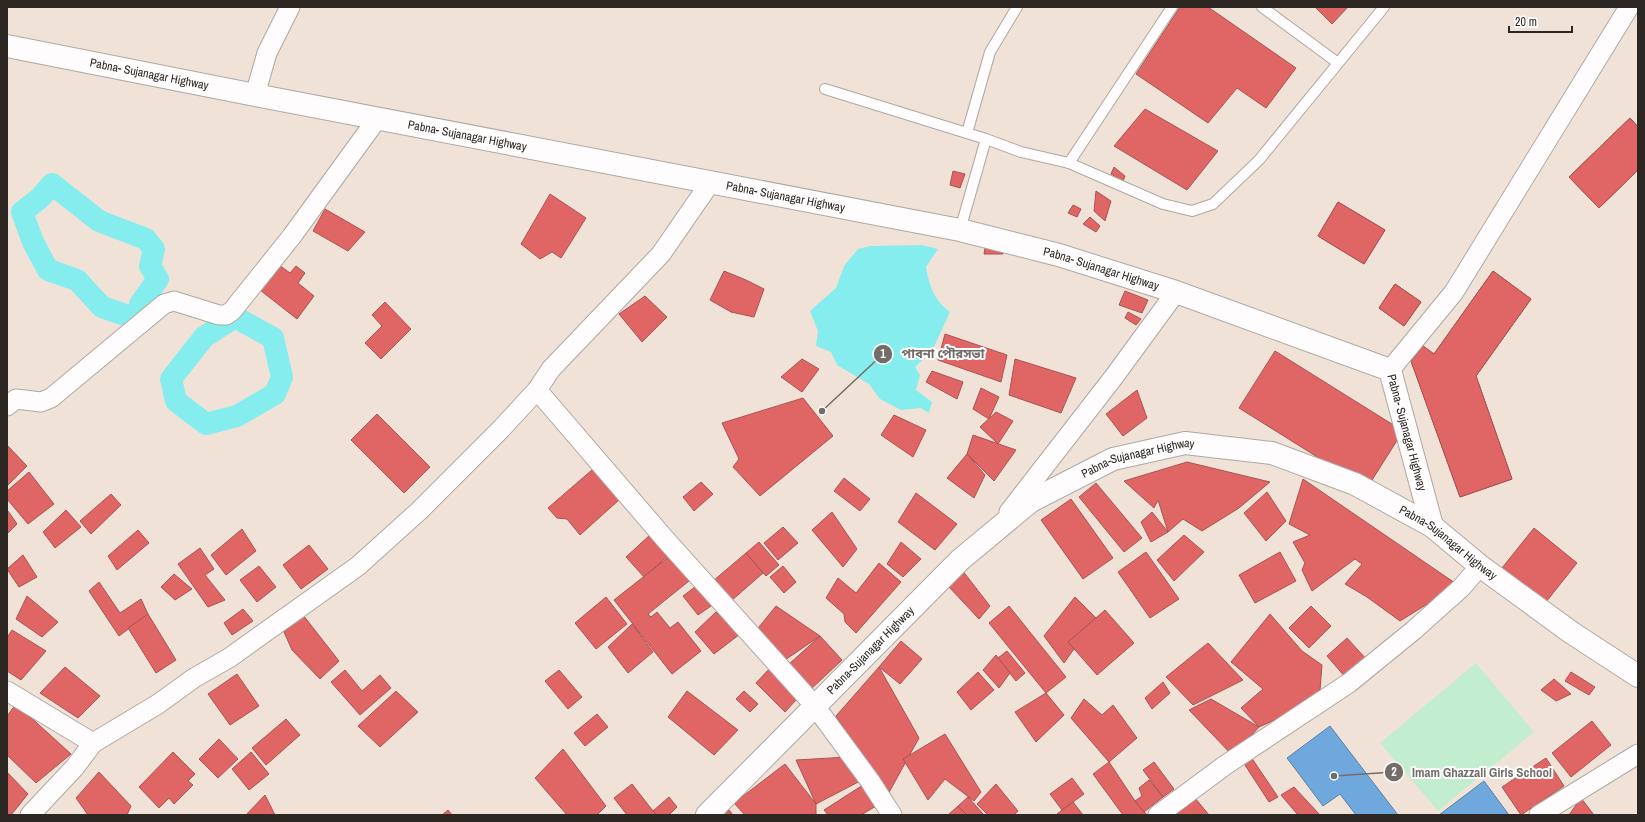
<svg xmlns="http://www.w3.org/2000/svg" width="1645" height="822" font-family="'Archivo Narrow','Noto Sans Bengali',sans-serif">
<rect width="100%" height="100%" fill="#f5eee8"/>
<rect fill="#f1e2d7" x="7" y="7" width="1631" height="808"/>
<polygon fill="#c3edcf" points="1476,663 1534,732 1438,811 1380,743"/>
<path fill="#86edee" d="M922,245L938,249L926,267C930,287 933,299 950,312L932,351L915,367L920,375L916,390L932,402L929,413L921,408L901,410L880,399L869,384L837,365L831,352L816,346L818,331L810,311L836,288L844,266L858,249L871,246Z"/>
<g fill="#e06666" stroke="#aa5352">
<polygon points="1180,7 1208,7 1296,68 1266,108 1237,88 1208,123 1136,74"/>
<polygon points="1315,7 1348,7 1332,24"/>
<polygon points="1145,109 1218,151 1187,190 1114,146"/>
<polygon points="1630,118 1638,127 1638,170 1599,208 1569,177"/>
<polygon points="1630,118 1638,127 1638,170 1599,208 1569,177"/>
<polygon points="1114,167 1125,176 1123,181 1111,174"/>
<polygon points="953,171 965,174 960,188 950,185"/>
<polygon points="1096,191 1111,201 1105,221 1094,211"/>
<polygon points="550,194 586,218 561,258 552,252 540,259 521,244"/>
<polygon points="1338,202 1385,230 1364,264 1318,236"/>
<polygon points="1338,202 1385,230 1364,264 1318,236"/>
<polygon points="1073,205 1081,209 1077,217 1068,213"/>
<polygon points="325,209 365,232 348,251 313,231"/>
<polygon points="1090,217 1100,226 1096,232 1083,224"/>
<polygon points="985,248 1002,249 1003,254 984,254"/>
<polygon points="279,265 290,273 296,266 305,273 298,283 314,296 297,319 260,290"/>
<polygon points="724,271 746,280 764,289 754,317 731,312 710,300"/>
<polygon points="1493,271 1531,299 1476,376 1512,479 1460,497 1411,361 1423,346 1434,354"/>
<polygon points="1493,271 1531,299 1476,376 1512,479 1460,497 1411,361 1423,346 1434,354"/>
<polygon points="1395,284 1421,302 1404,326 1379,308"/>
<polygon points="1395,284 1421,302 1404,326 1379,308"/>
<polygon points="1125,291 1148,300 1142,313 1119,305"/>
<polygon points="645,296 667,317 642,342 619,314"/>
<polygon points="385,302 411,329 381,359 365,343 382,326 372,315"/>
<polygon points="1128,312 1141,319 1136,325 1125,318"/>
<polygon points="945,334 1007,355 1001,382 938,360"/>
<polygon points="1275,351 1403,431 1367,488 1239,408"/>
<polygon points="802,359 819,369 802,392 781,377"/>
<polygon points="1015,359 1076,378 1061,413 1009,395"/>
<polygon points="932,371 963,382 957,399 926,382"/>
<polygon points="981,388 999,397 989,419 973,409"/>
<polygon points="1137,390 1147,418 1123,436 1106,414"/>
<polygon points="803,398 833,436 760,496 733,467 739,459 722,423"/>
<polygon points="996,412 1013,421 998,444 980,427"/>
<polygon points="377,414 430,467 404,493 351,440"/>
<polygon points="894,415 926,430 913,457 881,435"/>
<polygon points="973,435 1016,450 994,481 967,454"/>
<polygon points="7,445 27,466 7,486"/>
<polygon points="967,454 985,475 974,498 947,478"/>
<polygon points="1187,462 1270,482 1239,508 1202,531 1183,519 1168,532 1158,500 1154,508 1124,481"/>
<polygon points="593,469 620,499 580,535 567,519 557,518 548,508"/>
<polygon points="29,472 54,504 28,524 7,499 7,491"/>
<polygon points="844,478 870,499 860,511 834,491"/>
<polygon points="1303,479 1458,585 1400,621 1367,597 1345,584 1362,564 1355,559 1312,591 1302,570 1305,563 1293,542 1310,535 1289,524"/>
<polygon points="701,482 713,494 694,511 683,497"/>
<polygon points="1096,483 1142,538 1124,552 1079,497"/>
<polygon points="1267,492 1286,521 1266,541 1244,513"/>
<polygon points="916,493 957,524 935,550 898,522"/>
<polygon points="111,494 121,505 91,534 80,521"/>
<polygon points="1071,499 1113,558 1083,579 1041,520"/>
<polygon points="66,510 81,527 55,548 43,532"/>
<polygon points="8,511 17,524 7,534 7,512"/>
<polygon points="832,512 857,549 843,567 812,530"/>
<polygon points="1152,512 1168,532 1151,542 1141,522"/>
<polygon points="783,527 798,543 778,560 764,543"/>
<polygon points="1534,528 1577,563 1542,607 1498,573"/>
<polygon points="242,529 256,551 226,575 211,555"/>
<polygon points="138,530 149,543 117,570 108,556"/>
<polygon points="651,534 669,555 644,577 626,557"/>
<polygon points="1184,535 1204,552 1174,581 1157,560"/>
<polygon points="759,542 779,565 766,576 746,553"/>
<polygon points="901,542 921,559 903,577 887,564"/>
<polygon points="309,545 328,569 301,589 283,565"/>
<polygon points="200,548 214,569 205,575 225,600 208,607 178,564"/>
<polygon points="1146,552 1179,599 1150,618 1118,572"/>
<polygon points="1280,552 1296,581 1255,603 1239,575"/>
<polygon points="746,553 763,573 731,601 713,581"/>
<polygon points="23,555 37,577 19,587 7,569"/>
<polygon points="670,556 689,581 648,614 651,617 657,612 670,628 678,622 701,651 672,674 614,600"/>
<polygon points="879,563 901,582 856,633 845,622 844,614 826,598 838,578 856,593"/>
<polygon points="259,566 276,587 257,602 240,580"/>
<polygon points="783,566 796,582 784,593 770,577"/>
<polygon points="962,570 990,606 979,619 949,587"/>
<polygon points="174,574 192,589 175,600 161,587"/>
<polygon points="99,582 120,613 141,599 148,614 119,636 89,591"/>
<polygon points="699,584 714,604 698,615 683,596"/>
<polygon points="27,596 58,622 42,637 16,619"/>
<polygon points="606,597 627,624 596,649 575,623"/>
<polygon points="1075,597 1096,618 1064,663 1044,636"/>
<polygon points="776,606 820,636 785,660 755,632"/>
<polygon points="1009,606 1066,677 1046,693 989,623"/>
<polygon points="1311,606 1331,626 1309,648 1289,628"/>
<polygon points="243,609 253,621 232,635 224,623"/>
<polygon points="1105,610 1134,643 1097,675 1068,642"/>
<polygon points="716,612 740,634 714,654 695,632"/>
<polygon points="148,614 176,660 156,673 128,628"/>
<polygon points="1270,614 1302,651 1322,665 1320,690 1288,714 1259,727 1241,708 1263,689 1231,662"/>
<polygon points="303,615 339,661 320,679 292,650 284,632"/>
<polygon points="632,624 653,652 628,673 608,647"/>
<polygon points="12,630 46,651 21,680 7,671 7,638"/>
<polygon points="820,636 842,660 810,690 788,665"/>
<polygon points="1347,638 1367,660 1346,678 1327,656"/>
<polygon points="901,641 922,659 900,684 879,667"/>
<polygon points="1208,643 1243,680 1193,705 1166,677"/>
<polygon points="1007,651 1025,673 1016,681 998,658"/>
<polygon points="996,655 1010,673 999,688 983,670"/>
<polygon points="65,667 100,696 78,718 40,693"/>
<polygon points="771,667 796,700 785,712 756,683"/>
<polygon points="879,667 919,738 887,796 836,716"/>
<polygon points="345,670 362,691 380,675 391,688 360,715 331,682"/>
<polygon points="559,670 582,697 568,709 545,681"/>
<polygon points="978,672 994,690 971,710 957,692"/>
<polygon points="1571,672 1595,687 1589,695 1565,681"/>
<polygon points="237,674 259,706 230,725 208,694"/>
<polygon points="1554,679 1571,694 1556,701 1541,690"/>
<polygon points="1163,682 1170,693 1152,709 1145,698"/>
<polygon points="396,691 418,712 380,747 358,726"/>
<polygon points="687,691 738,730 714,755 668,717"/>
<polygon points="744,691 758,704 750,712 736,699"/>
<polygon points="1046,693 1064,715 1036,742 1015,712"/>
<polygon points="1084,699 1102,715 1113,705 1137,738 1109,762 1071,718"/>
<polygon points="1211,699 1259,727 1233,756 1189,710"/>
<polygon points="16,704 71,754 36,783 7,755 7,716"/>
<polygon points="597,714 608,727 585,746 574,733"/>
<polygon points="286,719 300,735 266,765 252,748"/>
<polygon points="1592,721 1611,745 1571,777 1552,753"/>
<polygon points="945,734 981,792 974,801 945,779 928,800 903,759"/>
<polygon points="219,739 238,759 218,778 199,759"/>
<polygon points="563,749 606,806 597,815 567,815 535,778"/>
<polygon points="173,752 195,774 188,781 193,785 174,804 169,798 159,808 139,787"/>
<polygon points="251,752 269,774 249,790 232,769"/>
<polygon points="848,757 864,779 816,804 796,760"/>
<polygon points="1251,757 1278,797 1269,802 1243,762"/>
<polygon points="1546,758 1564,786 1521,815 1502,787"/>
<polygon points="1109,762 1135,801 1147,815 1123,815 1093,774"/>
<polygon points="1154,762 1174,789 1163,797 1143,770"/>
<polygon points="785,764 816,804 816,815 745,815 734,803"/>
<polygon points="7,772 28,794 11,815 7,815"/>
<polygon points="99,772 131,806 127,815 88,815 76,798"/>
<polygon points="1072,778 1084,794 1062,810 1050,794"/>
<polygon points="1149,780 1163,797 1144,812 1135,801 1142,796 1139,788"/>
<polygon points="632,784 653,811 657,815 627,815 614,798"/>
<polygon points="996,784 1018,811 1014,815 988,815 977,804"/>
<polygon points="863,785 876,806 861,815 828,815 824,810"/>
<polygon points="1294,787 1320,815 1298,815 1281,795"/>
<polygon points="265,795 275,815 246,815"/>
<polygon points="669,797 677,807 669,815 657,815 653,811"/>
<polygon points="968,797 984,815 967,815 958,806"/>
<polygon points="1195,798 1209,815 1170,815"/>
<polygon points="1581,798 1594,815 1569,815"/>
<polygon points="1073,802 1083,815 1056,815 1062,810"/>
<polygon points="958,806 967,815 948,815"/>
<polygon points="448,810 452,815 442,815"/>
<polygon points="729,810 733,815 725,815"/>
</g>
<g fill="#6fa8dc" stroke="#5b81a4">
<polygon points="1330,726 1398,815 1356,815 1340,794 1323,806 1287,758"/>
<polygon points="1484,781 1509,815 1439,815"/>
</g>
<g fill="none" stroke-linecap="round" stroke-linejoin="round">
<g stroke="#86edee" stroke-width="22">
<polygon points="52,184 99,221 146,239 154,249 150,266 158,279 140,304 137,319 102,307 77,280 48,270 33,242 22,212 40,198"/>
<polygon points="235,317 273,338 282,377 275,394 237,416 206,424 176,401 171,379 204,337"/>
</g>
<g stroke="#ada8a3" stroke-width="12">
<g id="lane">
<polyline points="1262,7 1338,63"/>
<polyline points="825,89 986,139 1021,152 1069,163 1163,204 1192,211 1213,204 1259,160 1384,7"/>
<polyline points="967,133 990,52 1017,7"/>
<polyline points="1069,163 1172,7"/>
<polyline points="960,230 986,139"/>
</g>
</g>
<g stroke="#ada8a3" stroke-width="21">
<g id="street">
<polyline points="255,95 267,53 290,7"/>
<polyline points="1390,370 1454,292 1629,7"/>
<polyline points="537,390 551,369 661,254 710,183"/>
<polyline points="7,406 16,399 41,402 51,398 164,304 174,301 219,315 226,315 232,311 292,236 377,119"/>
<polyline points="1009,512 1113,378 1176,292"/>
<polyline points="7,691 93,743"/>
<polyline points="30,815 75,767 93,743 158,704 194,678 229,658 358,566 419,511 501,429 537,390 665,539 815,706 870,781 892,815"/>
<polyline points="1158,815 1224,766 1349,683 1414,630 1461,588 1480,566"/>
<polyline points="1539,815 1638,754"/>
</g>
</g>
<g stroke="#ada8a3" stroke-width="24">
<g id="primary">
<path id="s1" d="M7,46L255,95L960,230L1059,255L1176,292L1390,370L1432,526"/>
</g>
</g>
<g stroke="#ada8a3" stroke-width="24">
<g id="highway">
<path id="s2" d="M707,815L960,560L1031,501L1113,459L1185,443L1272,453L1355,484L1432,526L1480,566L1572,633L1638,676"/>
</g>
</g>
<use href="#lane" stroke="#fefcfc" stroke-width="10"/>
<use href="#street" stroke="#fefcfc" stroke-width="19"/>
<use href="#primary" stroke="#fefcfc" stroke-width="22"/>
<use href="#highway" stroke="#fefcfc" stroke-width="22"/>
</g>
<g text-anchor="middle" stroke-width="4" stroke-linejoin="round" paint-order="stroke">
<g font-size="12" fill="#2c2723" stroke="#fff">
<text dy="4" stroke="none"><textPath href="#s1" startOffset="145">Pabna- Sujanagar Highway</textPath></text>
<text dy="4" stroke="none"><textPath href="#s1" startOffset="469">Pabna- Sujanagar Highway</textPath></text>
<text dy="4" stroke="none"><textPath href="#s1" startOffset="793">Pabna- Sujanagar Highway</textPath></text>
<text dy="4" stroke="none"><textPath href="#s1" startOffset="1117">Pabna- Sujanagar Highway</textPath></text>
<text dy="4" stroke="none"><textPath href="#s1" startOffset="1488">Pabna- Sujanagar Highway</textPath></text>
<text dy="4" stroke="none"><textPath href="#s2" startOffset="568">Pabna-Sujanagar Highway</textPath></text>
<text dy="4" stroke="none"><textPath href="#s2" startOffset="904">Pabna-Sujanagar Highway</textPath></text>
<text dy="4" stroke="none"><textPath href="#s2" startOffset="232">Pabna-Sujanagar Highway</textPath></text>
</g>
</g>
<path fill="none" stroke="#726d68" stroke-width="1.5" d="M822 411L883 354M1334 776L1394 772"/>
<g fill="#726d68" stroke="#fff" stroke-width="1.5">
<circle cx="822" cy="411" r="4"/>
<circle cx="1334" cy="776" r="4"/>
<circle cx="883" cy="354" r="10"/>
<circle cx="1394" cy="772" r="10"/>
</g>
<g font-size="12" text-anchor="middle" font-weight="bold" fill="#fff">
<text x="883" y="358">1</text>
<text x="1394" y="776">2</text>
</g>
<g font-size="13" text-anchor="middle" font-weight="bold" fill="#726d68" stroke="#fff" stroke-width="4" stroke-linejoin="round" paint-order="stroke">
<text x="943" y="358">পাবনা পৌরসভা</text>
<text x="1482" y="777">Imam Ghazzali Girls School</text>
</g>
<rect width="1645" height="822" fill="none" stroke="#2c2723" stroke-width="16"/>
<path d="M1509 26v6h63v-6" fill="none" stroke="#2c2723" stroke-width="2"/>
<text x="1515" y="26" font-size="12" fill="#2c2723" stroke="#ffffff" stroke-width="3" paint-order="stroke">20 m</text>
</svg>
